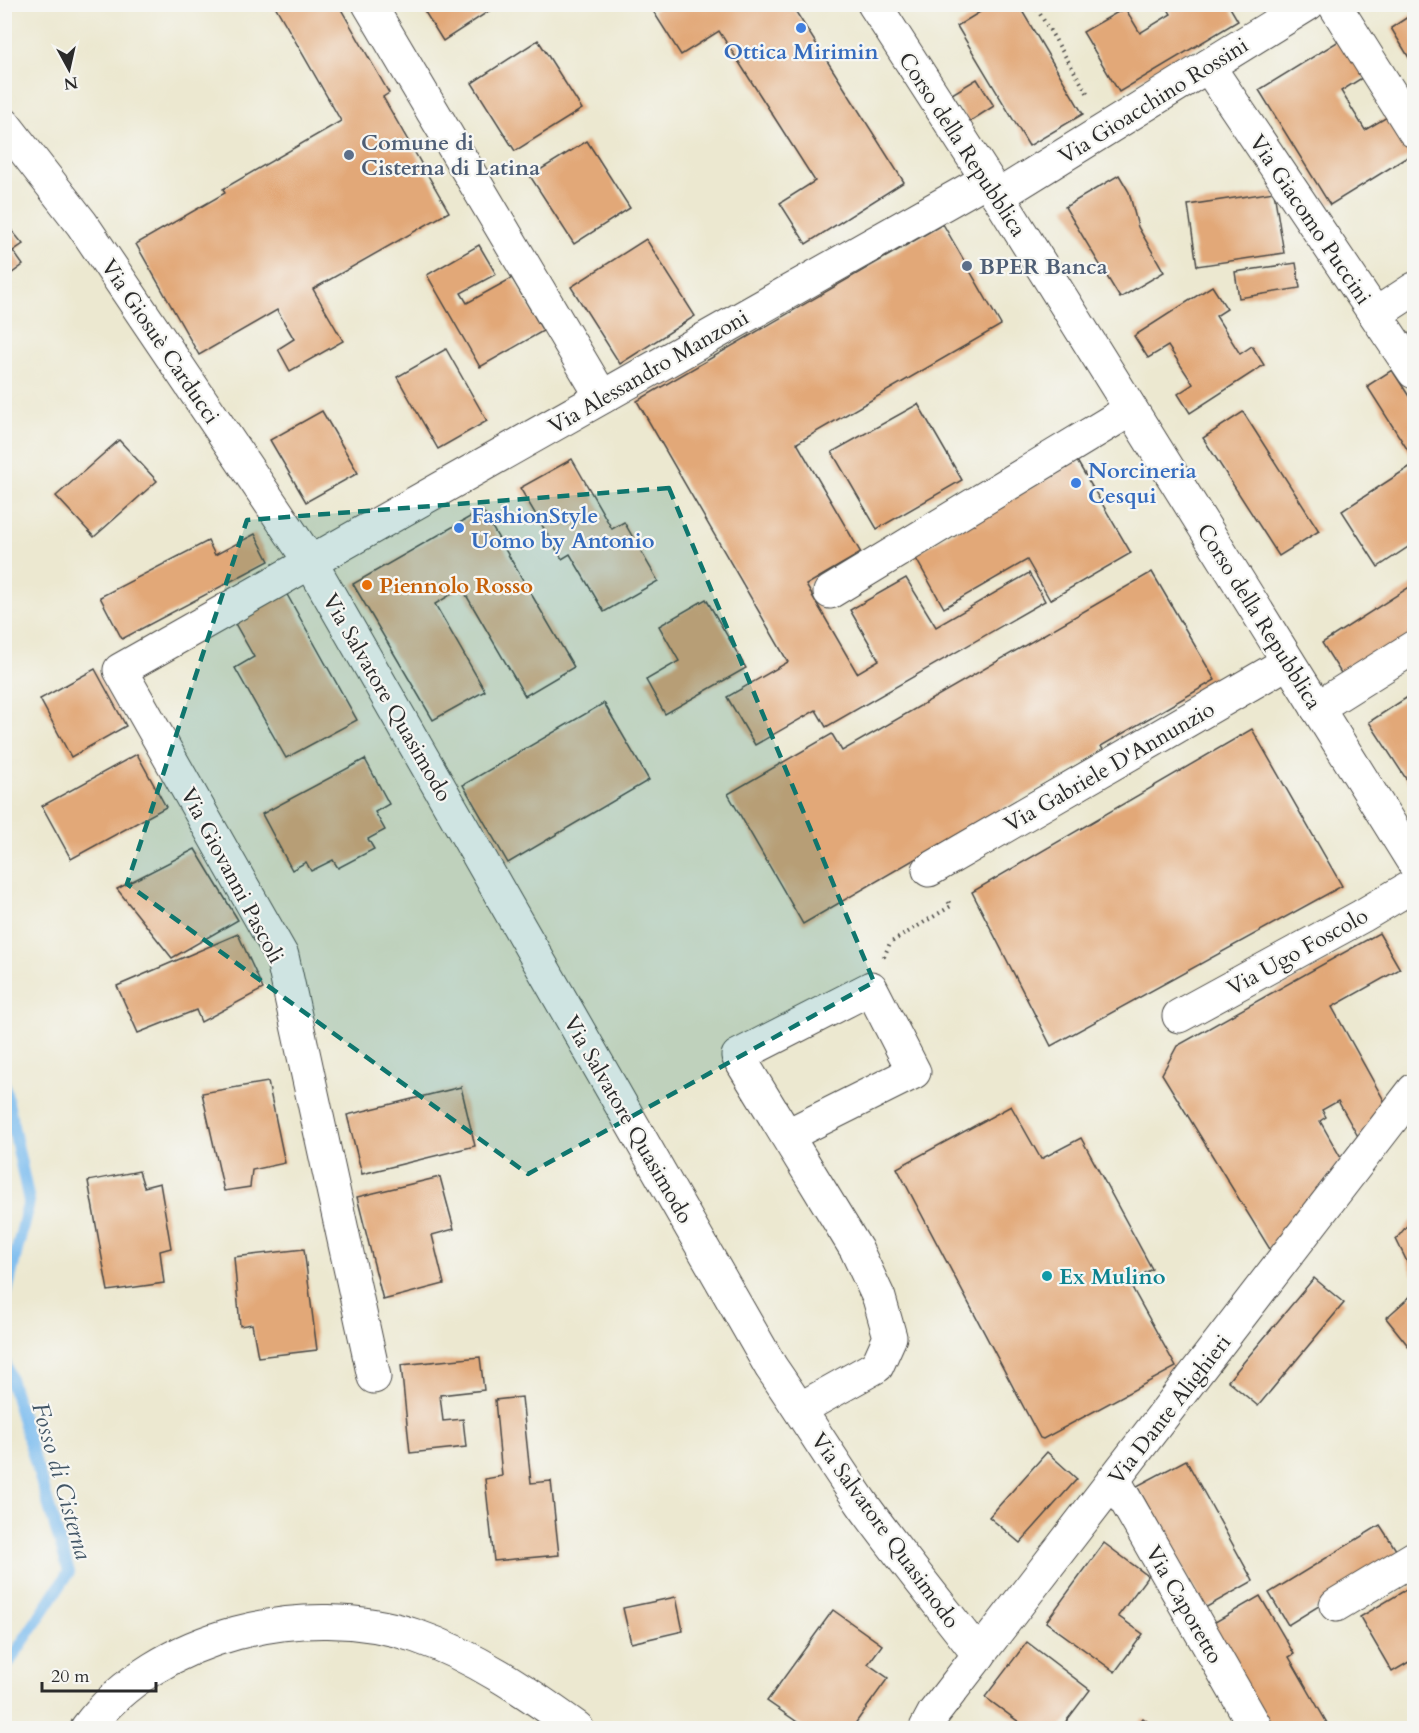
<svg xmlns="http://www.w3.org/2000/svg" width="1419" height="1733" font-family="Cardo,serif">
<rect width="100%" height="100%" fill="#f6f6f2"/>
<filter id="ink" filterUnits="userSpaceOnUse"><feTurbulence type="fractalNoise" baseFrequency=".0167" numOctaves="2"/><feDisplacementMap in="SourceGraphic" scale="12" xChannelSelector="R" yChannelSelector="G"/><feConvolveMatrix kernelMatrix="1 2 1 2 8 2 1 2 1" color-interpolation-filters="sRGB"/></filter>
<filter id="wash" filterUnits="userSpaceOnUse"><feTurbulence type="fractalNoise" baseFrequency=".008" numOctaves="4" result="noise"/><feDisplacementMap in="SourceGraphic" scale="24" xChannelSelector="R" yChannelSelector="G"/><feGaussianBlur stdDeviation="1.35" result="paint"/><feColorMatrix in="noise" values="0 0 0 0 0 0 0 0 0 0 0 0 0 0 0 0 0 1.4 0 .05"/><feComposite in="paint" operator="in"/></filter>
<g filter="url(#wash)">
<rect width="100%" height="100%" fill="#ece8d0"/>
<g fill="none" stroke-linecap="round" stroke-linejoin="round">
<g stroke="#79bbef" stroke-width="12">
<polyline points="4,1084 29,1201 4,1303"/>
<polyline points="4,1359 69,1572 4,1670"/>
</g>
</g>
<g id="blocks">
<g fill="#e2a878">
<polygon points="274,4 338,4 389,93 383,97 449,212 313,289 343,341 290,371 278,349 294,339 277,310 199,355 136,244 225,193 223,189 341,121"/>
<polygon points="420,4 500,4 443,41"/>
<polygon points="663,4 791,4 904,182 806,244 780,203 815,181 719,31 681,55 653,11"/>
<polygon points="993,4 1018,4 1083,114 1029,146 957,26"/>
<polygon points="1165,4 1228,4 1238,21 1119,92 1083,32 1125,8 1140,33 1171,14"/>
<polygon points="1414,13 1414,66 1391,28"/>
<polygon points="1342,39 1365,76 1341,91 1365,130 1394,113 1414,147 1414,153 1330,205 1259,90"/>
<polygon points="538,40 582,109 515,151 472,83"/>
<polygon points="977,79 994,106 969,122 952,94"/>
<polygon points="587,141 630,208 574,244 530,176"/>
<polygon points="1119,175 1129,192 1138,227 1164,272 1120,298 1065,207"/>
<polygon points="1274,192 1284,253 1197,266 1188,205"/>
<polygon points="4,221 23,244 13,251 23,265 4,279"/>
<polygon points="943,224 1001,325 797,443 861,553 806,585 857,673 879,660 850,610 906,578 936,627 1029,573 1045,601 826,727 816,710 755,745 727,697 788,662 637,401"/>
<polygon points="646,239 695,316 620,364 571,287"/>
<polygon points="479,245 496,274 461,293 467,303 512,278 543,331 480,367 427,275"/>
<polygon points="1296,263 1300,288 1239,298 1235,272"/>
<polygon points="1212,286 1227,309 1216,316 1240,354 1252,346 1264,365 1190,413 1178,394 1193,384 1168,346 1148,358 1134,336"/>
<polygon points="446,349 487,421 438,449 397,377"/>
<polygon points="1392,370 1414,404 1414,460 1367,386"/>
<polygon points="918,404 962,480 877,529 832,452"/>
<polygon points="322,411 358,473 306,502 270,440"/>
<polygon points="1243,412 1319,531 1279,556 1203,438"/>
<polygon points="119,440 157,481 94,537 56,496"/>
<polygon points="572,459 612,529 624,522 658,581 604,612 570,554 562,559 520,488"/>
<polygon points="1077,461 1131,553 1050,600 1027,560 944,608 914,555"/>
<polygon points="1414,464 1414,543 1378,567 1342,511"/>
<polygon points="482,510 574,667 525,696 462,588 435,604 485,691 433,720 353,584"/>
<polygon points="255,534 269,561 122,639 100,597 208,541 215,555"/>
<polygon points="1152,572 1215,680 1101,746 1103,750 803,924 728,794 832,734 842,751"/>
<polygon points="1414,584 1414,638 1346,681 1322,643"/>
<polygon points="285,591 357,720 286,758 235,668 254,657 233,620"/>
<polygon points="706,599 746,668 665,714 646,680 679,661 659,626"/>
<polygon points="95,669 126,726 71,757 40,699"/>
<polygon points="1414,693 1414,791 1369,722"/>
<polygon points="604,703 649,780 508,863 463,785"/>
<polygon points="1252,729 1342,886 1051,1046 972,892"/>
<polygon points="137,754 166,807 71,859 42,806"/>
<polygon points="365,759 389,804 375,812 385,830 368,839 374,849 338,868 333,860 311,871 306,862 292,870 262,814"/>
<polygon points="195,849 238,920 172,958 117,889"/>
<polygon points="1379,933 1400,969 1332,1007 1387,1106 1360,1140 1338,1101 1322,1110 1326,1117 1320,1121 1342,1160 1271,1251 1162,1074 1177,1046"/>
<polygon points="238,934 263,989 201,1022 196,1010 138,1033 117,986"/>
<polygon points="268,1082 285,1163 252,1170 250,1187 224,1191 202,1093"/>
<polygon points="461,1087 475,1146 362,1174 347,1115"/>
<polygon points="1011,1106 1041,1159 1081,1138 1152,1269 1129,1282 1176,1367 1043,1439 1040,1438 897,1168"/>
<polygon points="139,1171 144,1187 160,1183 171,1248 160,1251 164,1283 108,1291 88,1181"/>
<polygon points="440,1177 454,1229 432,1235 444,1284 383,1300 357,1197"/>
<polygon points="1414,1217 1414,1276 1396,1239"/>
<polygon points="304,1249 317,1350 258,1357 252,1324 240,1326 234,1257"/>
<polygon points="1314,1278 1344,1303 1258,1406 1228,1381"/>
<polygon points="1414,1293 1414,1353 1386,1318"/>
<polygon points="480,1357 484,1390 440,1395 443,1421 463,1419 466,1447 410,1453 401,1365"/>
<polygon points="522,1397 531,1483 551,1481 559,1555 494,1561 485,1479 502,1476 495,1400"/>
<polygon points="1047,1452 1077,1479 1020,1543 989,1517"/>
<polygon points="1186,1460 1253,1581 1205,1608 1137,1486"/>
<polygon points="1414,1484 1414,1504 1406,1489"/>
<polygon points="1380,1525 1400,1556 1288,1625 1269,1593"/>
<polygon points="1104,1543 1148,1576 1118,1616 1143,1634 1115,1672 1046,1622"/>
<polygon points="1414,1585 1414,1659 1392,1672 1360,1617"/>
<polygon points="1260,1596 1294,1654 1289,1657 1327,1723 1318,1728 1271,1728 1210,1625"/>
<polygon points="676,1597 683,1631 631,1643 623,1608"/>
<polygon points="833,1610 882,1645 868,1664 888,1678 852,1728 806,1728 767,1701"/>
<polygon points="1027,1642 1090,1690 1061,1728 1027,1728 985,1697"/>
<polygon points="1143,1718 1156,1728 1135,1728"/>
</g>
</g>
</g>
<g filter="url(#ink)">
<use href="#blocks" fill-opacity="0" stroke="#484744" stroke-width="1.5"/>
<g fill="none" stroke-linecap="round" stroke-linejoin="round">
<g stroke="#484744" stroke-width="35">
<g id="minor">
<polyline points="369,4 602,397"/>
<polyline points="874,4 998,196 1414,863"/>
<polyline points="1334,4 1414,131"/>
<polyline points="1208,66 1414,372"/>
<path d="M4,124L82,224L311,563L771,1367C803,1413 831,1460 863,1505C900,1556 940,1605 979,1655"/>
<polyline points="998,196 1308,4"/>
<polyline points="1376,314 1414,289"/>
<polyline points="830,592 1130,410"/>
<polyline points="1317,708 1414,647"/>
<polyline points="929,870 1288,662"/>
<polyline points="1179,1016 1362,916 1414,885"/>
<polyline points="788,1135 914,1072 871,988 738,1056 856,1249 879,1298 890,1337 877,1366 800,1409"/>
<polyline points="374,1377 282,956 120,670 986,180"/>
<polyline points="1114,1480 1256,1728"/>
<polyline points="1336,1605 1414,1558"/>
<path d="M87,1728C157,1634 306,1599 416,1636C475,1656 527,1692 577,1728"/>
<polyline points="926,1728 934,1713 1414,1090"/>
</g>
</g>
<g stroke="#484744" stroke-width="4" stroke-dasharray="1.5 4.5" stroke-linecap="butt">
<polyline points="1034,4 1089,96"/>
<polyline points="884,957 890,943 951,906 948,901"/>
</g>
<use href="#minor" stroke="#fff" stroke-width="33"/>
</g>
</g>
<path fill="#0f766e" fill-opacity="0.2" stroke="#0f766e" stroke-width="4.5" stroke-dasharray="12 8" stroke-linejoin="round" d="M669,488L874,982L528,1174L127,884L247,520Z"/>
<g fill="#3f7fe0" stroke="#f6f6f2" stroke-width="2">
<circle cx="801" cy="28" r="6"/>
<circle cx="1076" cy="483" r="6"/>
<circle cx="459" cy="528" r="6"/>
</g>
<g fill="#5c6f8a" stroke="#f6f6f2" stroke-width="2">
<circle cx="349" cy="155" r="6"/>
<circle cx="967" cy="266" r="6"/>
</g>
<circle fill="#e8710a" stroke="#f6f6f2" stroke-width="2" cx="367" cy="585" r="6"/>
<circle fill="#0f9aa8" stroke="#f6f6f2" stroke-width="2" cx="1047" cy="1276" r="6"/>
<g text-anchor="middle" stroke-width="4.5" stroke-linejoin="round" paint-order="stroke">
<g font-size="22" font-weight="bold" fill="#366cbe" stroke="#f6f6f2" text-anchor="start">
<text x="801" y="59" text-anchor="middle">Ottica Mirimin</text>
<text x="1088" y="478">Norcineria<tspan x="1088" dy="25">Cesqui</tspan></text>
<text x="471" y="523">FashionStyle<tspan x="471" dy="25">Uomo by Antonio</tspan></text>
</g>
<g font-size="22" fill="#2b2b2b" stroke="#f6f6f2">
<text transform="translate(1153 100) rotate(-32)" y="8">Via Gioacchino Rossini</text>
<text transform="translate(963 144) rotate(57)" y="8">Corso della Repubblica</text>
<text transform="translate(1311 219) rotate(56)" y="8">Via Giacomo Puccini</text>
<text transform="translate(161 341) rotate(56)" y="8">Via Giosuè Carducci</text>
<text transform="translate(648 371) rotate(-30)" y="8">Via Alessandro Manzoni</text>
<text transform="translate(1260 616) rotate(58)" y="8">Corso della Repubblica</text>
<text transform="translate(388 697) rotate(60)" y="8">Via Salvatore Quasimodo</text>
<text transform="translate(1109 766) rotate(-30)" y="8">Via Gabriele D'Annunzio</text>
<text transform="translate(233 875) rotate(62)" y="8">Via Giovanni Pascoli</text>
<text transform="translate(1297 951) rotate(-29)" y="8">Via Ugo Foscolo</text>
<text transform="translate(629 1119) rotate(60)" y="8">Via Salvatore Quasimodo</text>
<text transform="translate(1169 1409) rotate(-52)" y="8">Via Dante Alighieri</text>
<text transform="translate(886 1530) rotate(54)" y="8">Via Salvatore Quasimodo</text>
<text transform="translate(1185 1604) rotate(60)" y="8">Via Caporetto</text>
</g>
<g font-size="22" font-weight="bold" fill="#4e5e75" stroke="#f6f6f2" text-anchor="start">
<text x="361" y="150">Comune di<tspan x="361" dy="25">Cisterna di Latina</tspan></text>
<text x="979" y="274">BPER Banca</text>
</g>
<g font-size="22" font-weight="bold" fill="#c56008" stroke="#f6f6f2" text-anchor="start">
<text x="379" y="593">Piennolo Rosso</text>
</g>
<g font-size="22" font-weight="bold" fill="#0d838f" stroke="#f6f6f2" text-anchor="start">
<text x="1059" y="1284">Ex Mulino</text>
</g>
<g font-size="24" font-style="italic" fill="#425666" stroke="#f6f6f2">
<text transform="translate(62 1481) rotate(74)" y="8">Fosso di Cisterna</text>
</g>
</g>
<rect width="1419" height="1733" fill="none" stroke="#f6f6f2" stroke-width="24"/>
<g transform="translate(69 69) rotate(172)" stroke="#f6f6f2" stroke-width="4.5" paint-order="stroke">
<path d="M0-4.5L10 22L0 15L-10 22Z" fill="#2b2b2b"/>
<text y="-9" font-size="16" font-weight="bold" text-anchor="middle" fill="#2b2b2b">N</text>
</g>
<path d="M42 1682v9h114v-9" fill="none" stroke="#2b2b2b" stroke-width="3"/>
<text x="51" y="1682" font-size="18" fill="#2b2b2b" stroke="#f6f6f2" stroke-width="4.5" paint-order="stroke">20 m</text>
</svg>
